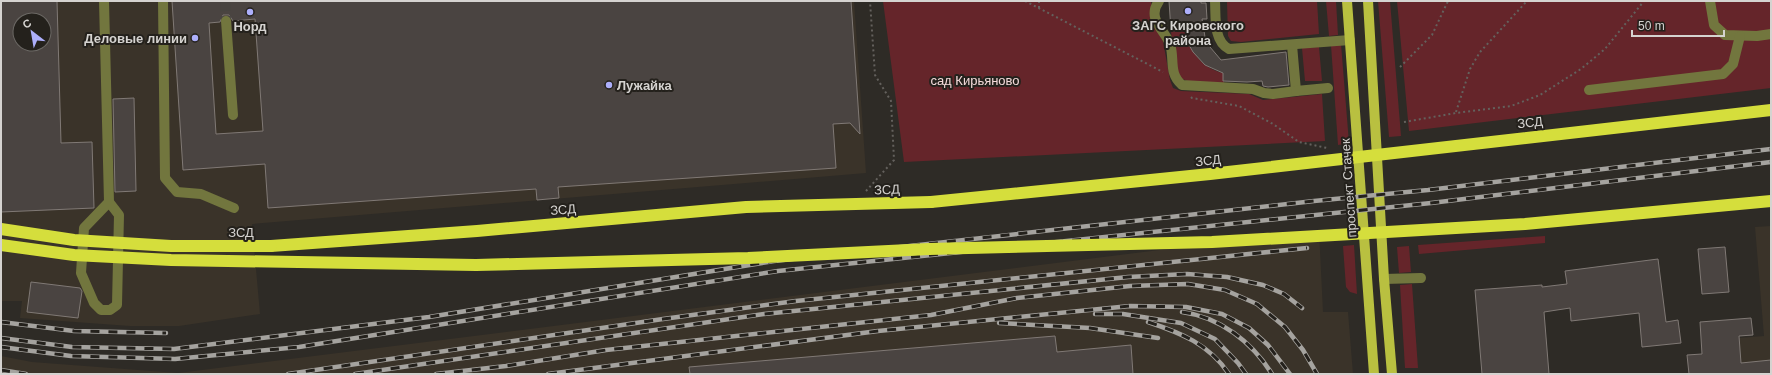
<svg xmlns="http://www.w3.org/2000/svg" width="1772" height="375" font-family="Helvetica,sans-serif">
<rect width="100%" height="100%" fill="#2e2b26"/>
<g fill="#3a3329" fill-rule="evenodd">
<path d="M1,1H854L866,173L252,224L260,314L179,326H130L20,318L22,301H1ZM20,20H44V44H20Z"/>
<polygon points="1771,226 1771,374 1742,374 1739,338 1764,336 1755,227"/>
<polygon points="1319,230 1323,312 1348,312 1353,374 1,374 1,356 32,362 178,373"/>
</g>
<g fill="#65252a">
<polygon points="883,1 1151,1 1154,23 1163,41 1170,80 1173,88 1181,91 1249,94 1263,100 1322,94 1325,141 904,162"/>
<polygon points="1227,1 1317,1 1319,34 1241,42 1231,41 1228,36"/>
<polygon points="1326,1 1336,1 1338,35 1329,36"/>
<polygon points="1378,1 1390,1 1401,136 1389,137"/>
<polygon points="1397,1 1771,1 1771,88 1409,131"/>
<path d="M1187,30C1189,50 1201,68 1223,73L1224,84C1209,83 1184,85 1175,73L1171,31Z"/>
<polygon points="1341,44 1349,143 1338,145 1331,45"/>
<polygon points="1319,47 1322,81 1305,81 1302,48"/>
<polygon points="1545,236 1545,243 1419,254 1418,245"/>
<polygon points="1354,245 1357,294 1350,292 1346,287 1343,246"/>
<polygon points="1409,246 1411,272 1399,273 1397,247"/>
<polygon points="1412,284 1418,368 1405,368 1400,285"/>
</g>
<g fill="#4a4441" stroke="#807975" fill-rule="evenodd">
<path d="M1,1H57L61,143L92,142L94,208L1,212ZM20,20H44V44H20Z"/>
<path d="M172,1H851L860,134L850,123L833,124L836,168L558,187L559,198L537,200L536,189L268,208L265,164L183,170ZM223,15H229L233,21L255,19L263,131L216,134L209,23L220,22Z"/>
<polygon points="1169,1 1201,1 1201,3 1206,3 1207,19 1202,19 1205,37 1210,47 1221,60 1286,52 1289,85 1268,87 1263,86 1262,81 1247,82 1223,81 1223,73 1205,65 1193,52 1189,45 1187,30 1171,31"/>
<polygon points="134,98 136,191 115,192 113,99"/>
<polygon points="1725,247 1729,292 1702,294 1698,249"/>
<polygon points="1658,259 1666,322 1678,320 1681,343 1642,347 1639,313 1571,321 1570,308 1544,312 1549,374 1482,374 1475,290 1542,285 1542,287 1567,284 1565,271"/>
<polygon points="31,282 80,288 82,291 78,318 27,312"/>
<polygon points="1751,318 1753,335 1739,336 1741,363 1771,360 1771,374 1689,374 1687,355 1702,354 1700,322"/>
<polygon points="1055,336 1057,352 1131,345 1133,374 690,374 689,367"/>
</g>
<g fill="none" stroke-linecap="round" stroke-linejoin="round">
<polyline stroke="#474440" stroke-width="10" stroke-dasharray="10 5" stroke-linecap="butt" points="225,1 226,21"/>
<g stroke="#64615d" stroke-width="2" stroke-dasharray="2 3" stroke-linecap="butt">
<polyline points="1025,1 1163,72"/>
<polyline points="1039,1 1039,8"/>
<polyline points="1400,67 1432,35 1448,1"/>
<polyline points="1191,97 1192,98 1239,106 1273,124 1299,142 1327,148"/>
<polyline points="1456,112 1470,69 1480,52 1527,1"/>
<polyline points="1404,122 1456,113 1511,106 1540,95 1581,69 1605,49 1644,1"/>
<polyline points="866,191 894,160 891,101 875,75 870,1"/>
</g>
<g stroke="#72763e" stroke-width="10">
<polyline points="104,1 109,202 119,215 117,305 110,310 101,310 94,303 81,273 84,228 109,202"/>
<polyline points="163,1 165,178 177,192 201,194 234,208"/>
<path d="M1159,1C1146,19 1165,30 1170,44C1175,59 1168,73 1182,85L1253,89L1264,93L1273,94L1296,91L1292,45"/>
<path d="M1215,1C1216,17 1213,41 1229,49L1350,40"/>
<polyline points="1710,1 1714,25 1725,35 1757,36 1771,34"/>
<polyline points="226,21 233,115"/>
<polyline points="1589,90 1723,74 1733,64 1740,36"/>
<polyline points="1296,91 1328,88"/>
<polyline points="1384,279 1421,278"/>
</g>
<g stroke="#b9c040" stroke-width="10">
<polyline points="1347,1 1374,374"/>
<polyline points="1368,1 1384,279 1392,374"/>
</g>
<polyline stroke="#d5de3c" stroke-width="12" points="271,246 477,231 746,207 931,202"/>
<g stroke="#a5a39f" stroke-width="4.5">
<g id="rail">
<path d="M1182,312C1220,317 1252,342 1272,374"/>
<polyline points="1095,314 1123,314 1181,323 1215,339 1238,363 1246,374"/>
<polyline points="1,322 74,331 166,333"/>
<path d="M1148,322C1181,333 1209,344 1229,374"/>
<polyline points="999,323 1090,328 1158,338"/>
<polyline points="1,338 72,347 174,349 429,317 774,261 1314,201 1428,190 1771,149"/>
<polyline points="1,347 71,356 175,359 299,347 778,271 1431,203 1771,162"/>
<polyline points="1,370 26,374"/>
<polyline points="288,374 663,319 796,301 1307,248"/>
<polyline points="355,374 764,314 1128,277 1187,274 1227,277 1263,285 1284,294 1302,308"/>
<polyline points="436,374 506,366 606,350 931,315 1017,298 1130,286 1188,284 1225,290 1257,304 1285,327 1303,350 1317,374"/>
<polyline points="548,374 878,331 1130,306 1186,307 1222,314 1249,328 1268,345 1290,374"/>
</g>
</g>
<use href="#rail" stroke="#24211c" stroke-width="3" stroke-dasharray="9" stroke-linecap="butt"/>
<g stroke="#d5de3c" stroke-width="12">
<polyline points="931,202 1210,174 1771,110"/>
<polyline points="1,229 74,240 171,246 271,246"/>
<polyline points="1,245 74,255 171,260 476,265 748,258 929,249 1212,242 1525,224 1771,201"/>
</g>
</g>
<g fill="#adaffb" stroke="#24211c" stroke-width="1.5">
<circle cx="1188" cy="11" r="4"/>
<circle cx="250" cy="12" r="4"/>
<circle cx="195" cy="38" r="4"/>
<circle cx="609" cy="85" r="4"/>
</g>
<g text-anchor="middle" stroke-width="4" stroke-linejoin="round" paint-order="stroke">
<g font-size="13" font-weight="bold" fill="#d5d3d0" stroke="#24211c">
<text x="1188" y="30">ЗАГС Кировского<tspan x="1188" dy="15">района</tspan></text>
<text x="250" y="31">Норд</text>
<text x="187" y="43" text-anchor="end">Деловые линии</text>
<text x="617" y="90" text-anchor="start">Лужайка</text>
</g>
<g font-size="13" fill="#f4dada" stroke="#24211c">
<text x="975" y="85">сад Кирьяново</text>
</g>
<g font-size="13" fill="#d5d3d0" stroke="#24211c">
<text transform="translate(1530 122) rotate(-6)" y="5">ЗСД</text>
<text transform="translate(1208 160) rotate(-6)" y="5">ЗСД</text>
<text transform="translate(1348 188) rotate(-94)" y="5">проспект Стачек</text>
<text transform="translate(887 189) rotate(-2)" y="5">ЗСД</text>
<text transform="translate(563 209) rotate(-5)" y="5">ЗСД</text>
<text x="241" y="237">ЗСД</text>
</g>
</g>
<rect width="1772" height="375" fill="none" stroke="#d5d3d0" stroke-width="4"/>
<g transform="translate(32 32) rotate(329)"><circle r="19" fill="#24211c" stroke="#6b6864"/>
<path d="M0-3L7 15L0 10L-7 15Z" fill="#adaffb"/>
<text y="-6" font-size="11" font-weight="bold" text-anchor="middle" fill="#d5d3d0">С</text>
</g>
<path d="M1632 30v6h92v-6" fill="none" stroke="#d5d3d0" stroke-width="2"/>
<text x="1638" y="30" font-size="12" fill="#d5d3d0" stroke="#24211c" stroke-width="3" paint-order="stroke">50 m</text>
</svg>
